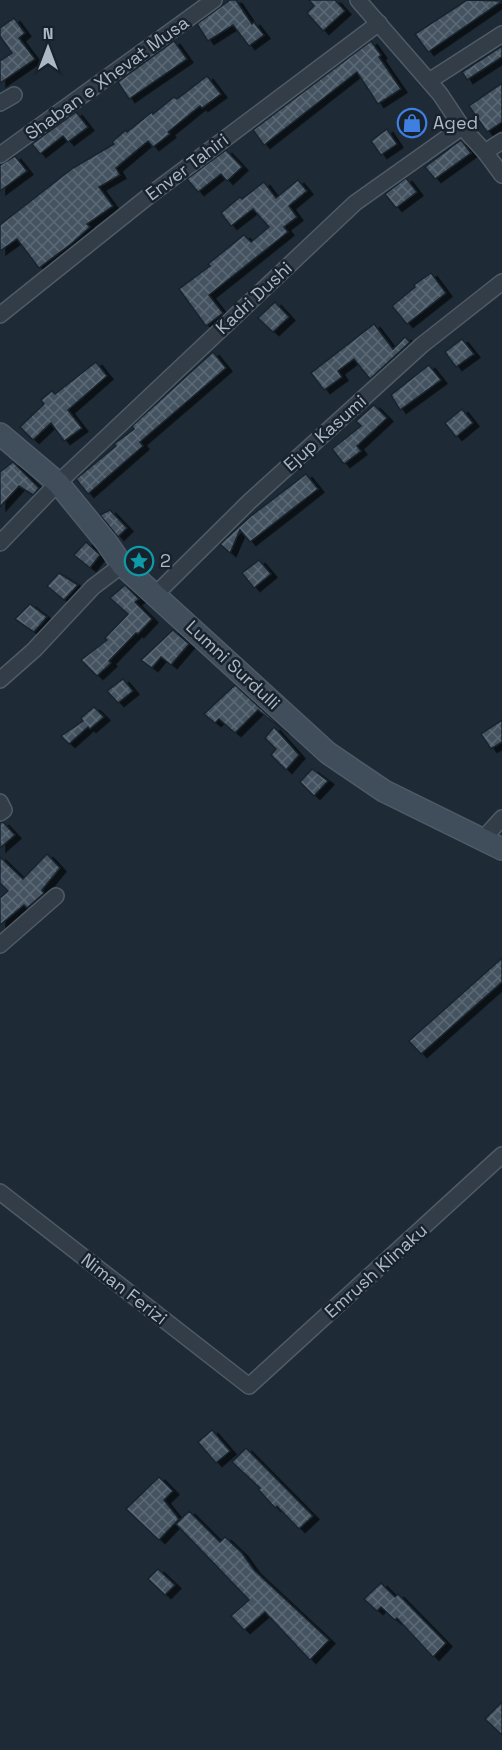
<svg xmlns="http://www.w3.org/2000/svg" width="502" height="1750" font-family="'Space Grotesk',sans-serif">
<defs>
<pattern id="building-cross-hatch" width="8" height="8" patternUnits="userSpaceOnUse" patternTransform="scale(1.5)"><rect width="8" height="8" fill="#445361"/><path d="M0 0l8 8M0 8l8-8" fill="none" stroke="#5c6a76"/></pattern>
<filter id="shadow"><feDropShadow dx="6" dy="3.5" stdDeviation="0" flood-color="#0009"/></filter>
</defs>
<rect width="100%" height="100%" fill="#1e2b37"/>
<g fill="url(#building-cross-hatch)" stroke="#19242e" stroke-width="1.5" filter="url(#shadow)">
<polygon points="230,0 236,0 252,24 254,22 264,35 249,46 233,25 208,41 197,24"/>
<polygon points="309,0 335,0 345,11 323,31 307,13 314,6"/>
<polygon points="467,0 502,1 428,52 415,34"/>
<polygon points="14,18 25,33 19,38 35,59 0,83 0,61 12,53 0,36 0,28"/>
<polygon points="174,41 187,59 129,99 118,82"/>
<polygon points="371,41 381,55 379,57 401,89 378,104 357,72 264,145 253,130"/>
<polygon points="502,46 502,57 467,80 462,72"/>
<polygon points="207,76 221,94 202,108 200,106 168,132 170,134 153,147 148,141 116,168 120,175 99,187 113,206 87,224 90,227 71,244 39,268 17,239 0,251 0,225 73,168 114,144 112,142 126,130 127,132 152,112 153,114 174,97 177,99"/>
<polygon points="502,83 502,122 487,132 469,106"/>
<polygon points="76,112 88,127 68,142 63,136 40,154 32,144"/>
<polygon points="387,129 397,144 381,155 371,141"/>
<polygon points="461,140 471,153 435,179 425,167"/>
<polygon points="226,150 242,167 227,181 221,174 198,192 187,179"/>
<polygon points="15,156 27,171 0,191 0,165"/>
<polygon points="406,178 417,192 396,208 385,194"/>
<polygon points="298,180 307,191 289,206 297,217 284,227 288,232 209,295 223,313 206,326 179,289 210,266 208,264 244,235 251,242 269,227 253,209 231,226 221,213 240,197 242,199 264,182 276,198"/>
<polygon points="431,273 446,293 407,324 392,306 415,287 414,285"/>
<polygon points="275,302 289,317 273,332 258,318"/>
<polygon points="374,324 393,349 405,337 410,342 370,379 354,359 338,371 342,377 324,390 311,373"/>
<polygon points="462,339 474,354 456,367 445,352"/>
<polygon points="213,352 226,368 140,442 143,446 88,494 76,479 116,446 114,444 134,429 132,426"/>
<polygon points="96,362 107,376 68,410 82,428 64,441 51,423 33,440 20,427 44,404 41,400 52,391 55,394"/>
<polygon points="429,365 441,380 400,410 391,395"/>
<polygon points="374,405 387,418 357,446 361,451 344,464 332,449 361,426 356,421"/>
<polygon points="462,409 473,423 456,437 445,423"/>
<polygon points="13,462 39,488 33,495 19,486 0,507 0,472"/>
<polygon points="306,474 318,489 250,542 240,530 230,553 220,544 251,516"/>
<polygon points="110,510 127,528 118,537 100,515"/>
<polygon points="86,542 100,555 90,568 74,555"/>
<polygon points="259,560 271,574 254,588 242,573"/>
<polygon points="59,573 78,585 64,600 47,586"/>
<polygon points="125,585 139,599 135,602 152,619 138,634 136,633 109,661 111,663 97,676 81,660 107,640 105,638 128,614 110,598"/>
<polygon points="30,604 47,617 34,632 15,619"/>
<polygon points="173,630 189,644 171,665 161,657 152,668 141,660"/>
<polygon points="123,679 133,691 118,703 107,691"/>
<polygon points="235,685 284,730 283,730 258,710 235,733 219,719 215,723 204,714"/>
<polygon points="94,707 104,717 90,729 88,727 69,744 61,736 83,721 81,718"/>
<polygon points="502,720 502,742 491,749 481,734"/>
<polygon points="274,727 299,755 286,770 271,755 276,749 265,738"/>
<polygon points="312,769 328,781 314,796 300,782"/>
<polygon points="3,822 15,835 0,848 0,823"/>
<polygon points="47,854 60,868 42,890 44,893 27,908 24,905 0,925 0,898 8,891 0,883 0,857 23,879"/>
<polygon points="502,958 502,982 421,1054 409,1041"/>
<polygon points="212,1430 230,1451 216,1463 198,1442"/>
<polygon points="246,1448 313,1516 299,1529 277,1506 275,1508 258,1489 260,1488 232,1462"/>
<polygon points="159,1477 173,1491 164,1500 179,1519 159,1540 126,1509"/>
<polygon points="189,1511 220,1542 225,1537 242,1553 254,1570 329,1640 310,1660 265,1612 244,1630 231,1616 249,1600 176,1524"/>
<polygon points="158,1569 175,1585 165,1595 148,1579"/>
<polygon points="381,1583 395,1597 398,1594 446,1643 433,1657 397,1618 395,1620 381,1607 377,1611 364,1599"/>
<polygon points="502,1702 502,1735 485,1719"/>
</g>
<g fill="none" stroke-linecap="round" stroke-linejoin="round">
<g stroke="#4f5b66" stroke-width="18">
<g id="street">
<polyline points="358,0 440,94 462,127 485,152 502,175"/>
<polyline points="429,81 502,34"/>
<polyline points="0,103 14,95"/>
<polyline points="485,152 502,141"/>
<polyline points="0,155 214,0"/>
<polyline points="0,315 150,195 379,23"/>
<polyline points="0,543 58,483 355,203 462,127"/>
<polyline points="156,594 250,501 422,345 502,282"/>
<polyline points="0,680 34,650 93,587 122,565"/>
<polyline points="0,802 4,810 0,813"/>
<polyline points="483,839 502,818"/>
<polyline points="0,945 56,896"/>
<polyline points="0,1192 249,1386 502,1155"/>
</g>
</g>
<g stroke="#4f5b66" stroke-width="24">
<polyline id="secondary" points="0,434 58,483 107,543 122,565 328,753 384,791 502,849"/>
</g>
<use href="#street" stroke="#323d48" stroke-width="15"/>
<use href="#secondary" stroke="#404d5b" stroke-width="21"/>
</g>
<defs>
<g id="shop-ring" transform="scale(1.5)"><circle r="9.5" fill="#18222c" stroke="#3f7fe0" stroke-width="1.5"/><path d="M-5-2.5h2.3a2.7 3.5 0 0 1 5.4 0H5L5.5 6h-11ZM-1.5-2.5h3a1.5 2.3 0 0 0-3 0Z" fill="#3f7fe0"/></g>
<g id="sight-ring" transform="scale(1.5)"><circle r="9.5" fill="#18222c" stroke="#0f9aa8" stroke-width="1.5"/><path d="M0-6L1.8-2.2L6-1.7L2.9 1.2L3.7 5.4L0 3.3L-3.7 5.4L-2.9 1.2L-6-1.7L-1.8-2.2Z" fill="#0f9aa8"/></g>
</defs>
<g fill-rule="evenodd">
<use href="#shop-ring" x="412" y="123"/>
<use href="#sight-ring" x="139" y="561"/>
</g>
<g text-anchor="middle" stroke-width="5" stroke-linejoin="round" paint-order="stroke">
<g font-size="18" fill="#acb8c5" stroke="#18222c">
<text transform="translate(107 78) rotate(-36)" y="6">Shaban e Xhevat Musa</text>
<text transform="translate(187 167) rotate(-37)" y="6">Enver Tahiri</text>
<text transform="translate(254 298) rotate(-43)" y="6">Kadri Dushi</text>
<text transform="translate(325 433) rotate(-42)" y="6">Ejup Kasumi</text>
<text transform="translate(233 665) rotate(43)" y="6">Lumni Surdulli</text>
<text transform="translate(376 1271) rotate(-42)" y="6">Emrush Klinaku</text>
<text transform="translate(124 1289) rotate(38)" y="6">Niman Ferizi</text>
</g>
<g font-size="18" fill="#acb8c5" stroke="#18222c" text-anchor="start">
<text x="433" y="129">Aged</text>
<text x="160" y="567">2</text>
</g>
</g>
<g transform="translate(48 48)" stroke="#18222c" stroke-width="4.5" paint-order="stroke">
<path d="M0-4.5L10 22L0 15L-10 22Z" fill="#acb8c5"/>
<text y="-9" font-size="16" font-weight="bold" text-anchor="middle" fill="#acb8c5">N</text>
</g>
</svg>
